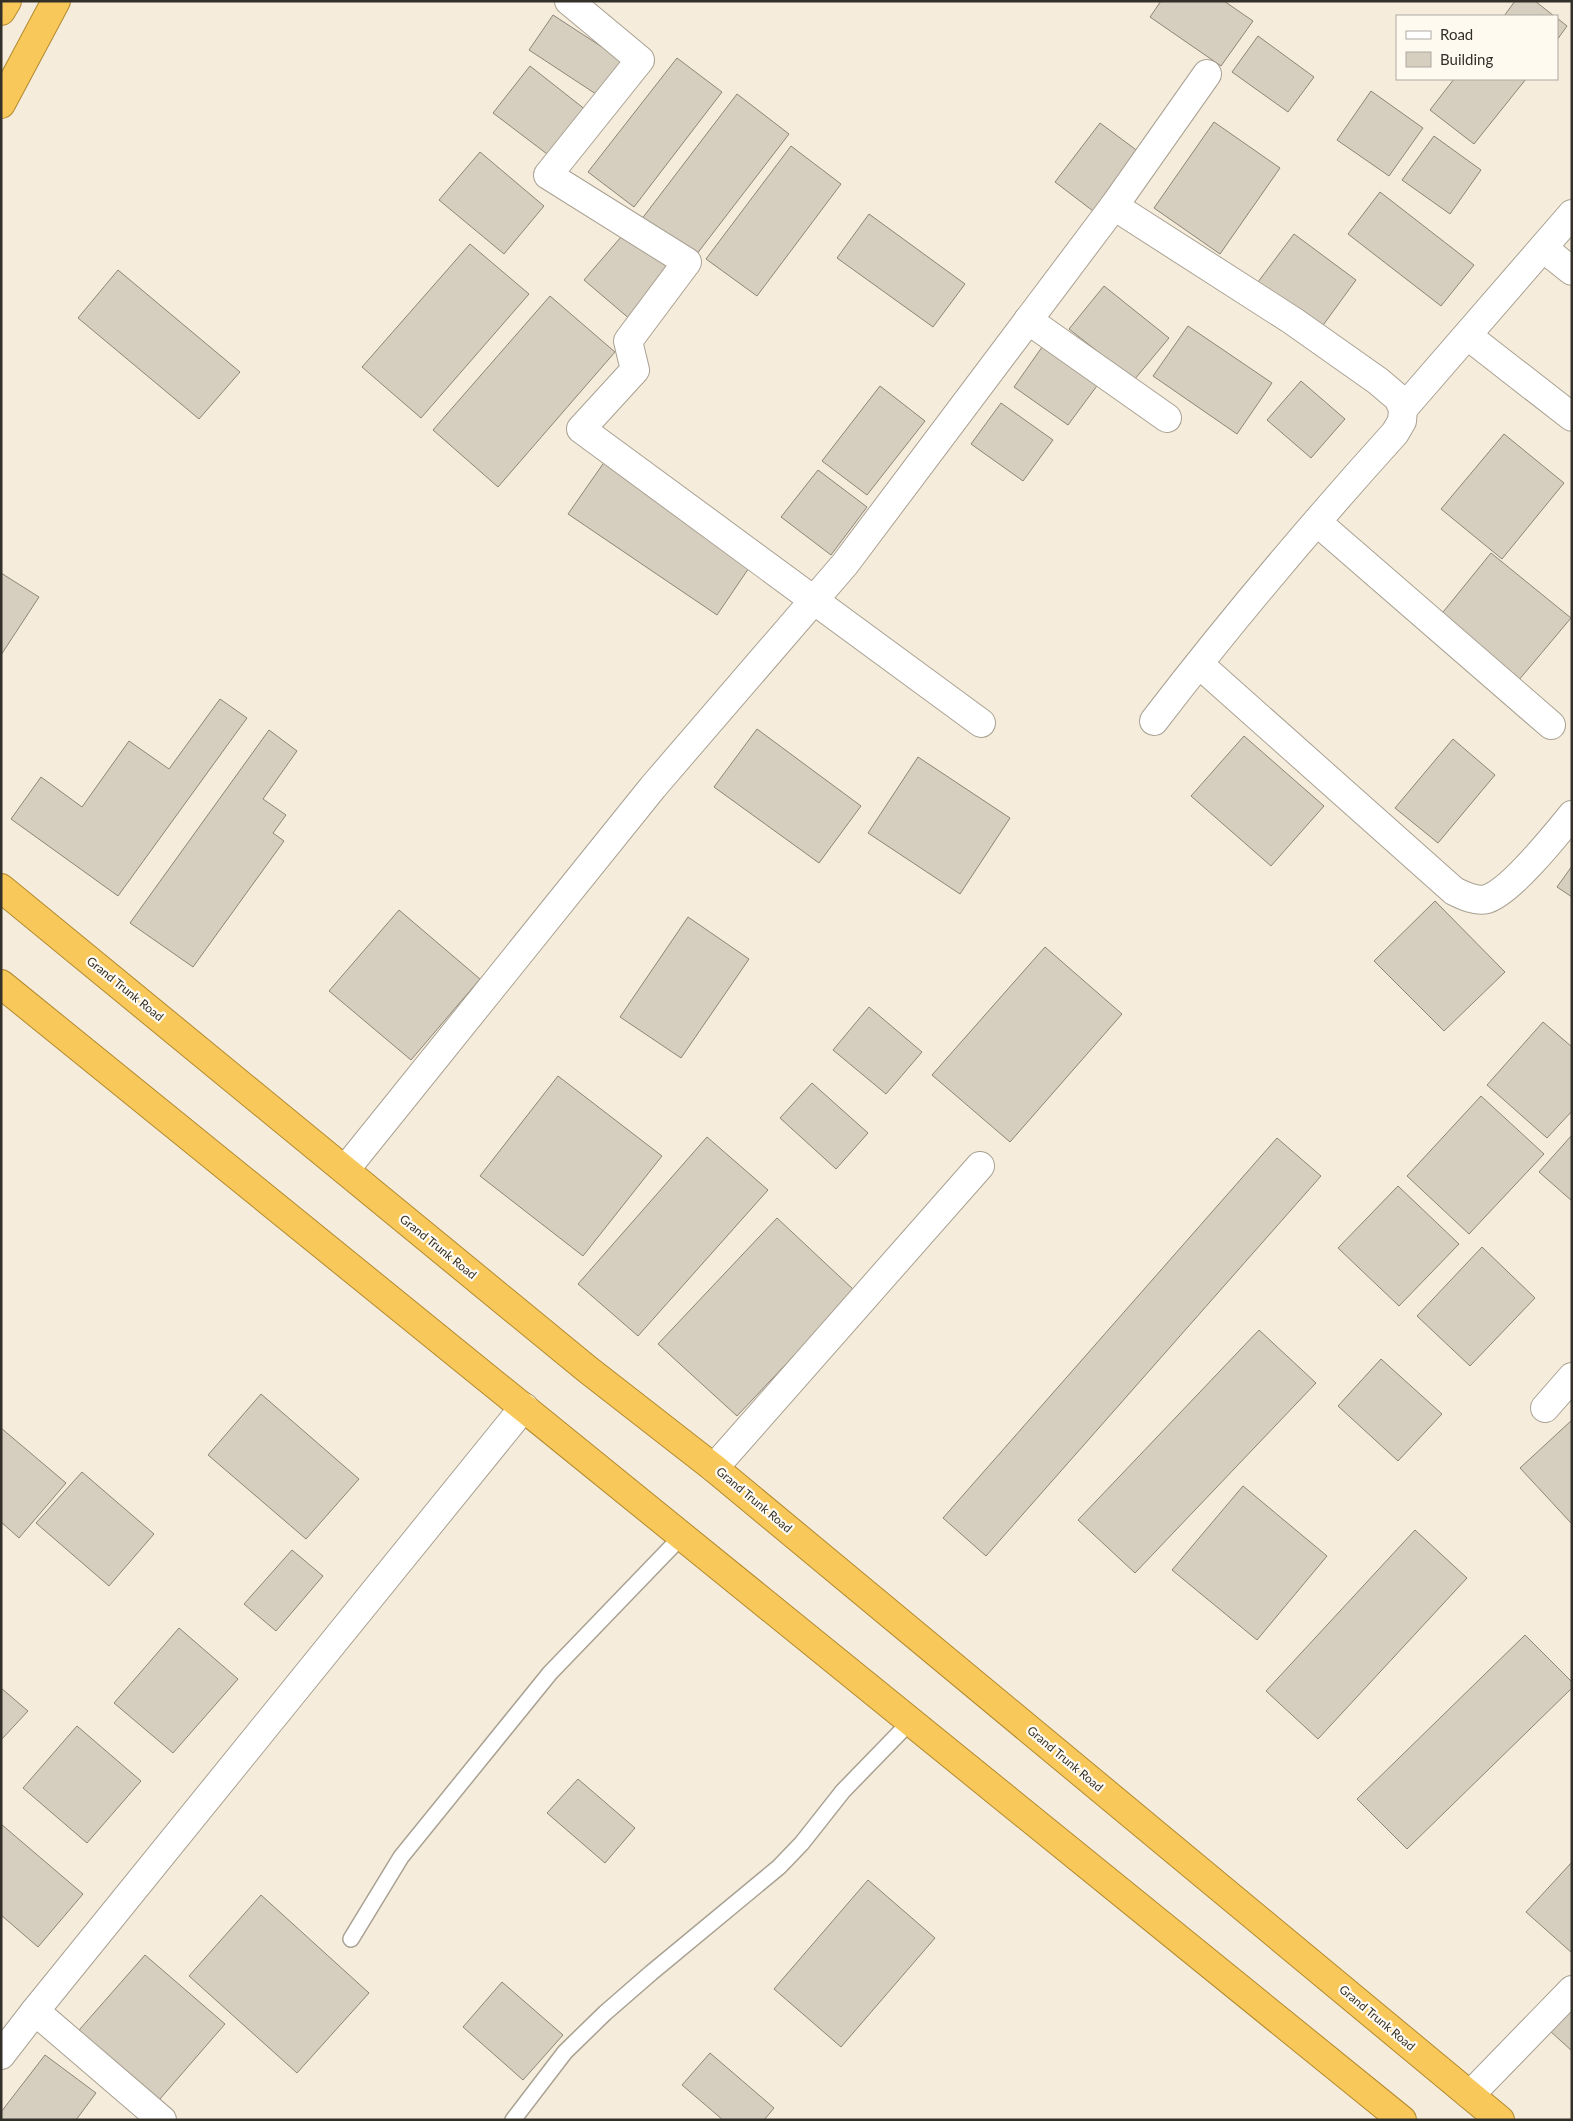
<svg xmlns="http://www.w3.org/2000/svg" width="1573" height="2121" font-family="Lato,sans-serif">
<rect width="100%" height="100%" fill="#f5ecdc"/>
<g fill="#d6cebf" stroke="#8d8577">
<polygon points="1161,1 1224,1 1253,21 1221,66 1150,17"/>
<polygon points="1515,1 1535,1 1554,16 1504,16"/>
<polygon points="553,15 625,62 602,98 529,50"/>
<polygon points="1557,18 1567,26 1557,40"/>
<polygon points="1258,36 1314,77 1288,112 1232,72"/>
<polygon points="677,58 722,92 634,207 588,172"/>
<polygon points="530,66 591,114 555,160 493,113"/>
<polygon points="1454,79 1526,79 1474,144 1430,110"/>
<polygon points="1371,91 1423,128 1389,176 1337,140"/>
<polygon points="737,94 789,134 693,259 641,220"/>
<polygon points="1214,122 1280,168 1220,254 1154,208"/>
<polygon points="1100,123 1139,152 1093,211 1055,182"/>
<polygon points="1434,136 1481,170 1450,214 1402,180"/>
<polygon points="791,146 841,184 757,296 706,259"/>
<polygon points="480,152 544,206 504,254 439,200"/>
<polygon points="1380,192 1474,265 1441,306 1348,234"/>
<polygon points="869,214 965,284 933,327 837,258"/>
<polygon points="627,230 674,270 631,320 584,280"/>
<polygon points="1294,234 1356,280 1321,328 1258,282"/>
<polygon points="470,244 529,294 421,418 362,367"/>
<polygon points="118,270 240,372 199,419 78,318"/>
<polygon points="1104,286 1169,338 1134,380 1069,329"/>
<polygon points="550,296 615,352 498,487 433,430"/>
<polygon points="1188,326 1272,383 1237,434 1153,376"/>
<polygon points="1047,340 1102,379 1068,425 1014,387"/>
<polygon points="1301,381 1345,419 1311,458 1267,420"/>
<polygon points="880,386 925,421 867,495 822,461"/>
<polygon points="1001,403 1053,440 1023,481 971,444"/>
<polygon points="1504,434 1564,483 1502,559 1441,509"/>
<polygon points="605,461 753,562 717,615 568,514"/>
<polygon points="818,470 867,507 831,555 781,517"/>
<polygon points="1491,553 1571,618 1518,681 1439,617"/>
<polygon points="1,573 39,597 1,655"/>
<polygon points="220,699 247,718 118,896 11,819 41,777 82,807 129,741 169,769"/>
<polygon points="757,729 861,806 819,863 714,787"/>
<polygon points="269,730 297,751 263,799 286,815 273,833 284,841 193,967 130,923"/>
<polygon points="1244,736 1324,806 1271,866 1191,796"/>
<polygon points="1453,739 1495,775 1438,843 1395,808"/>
<polygon points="918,757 1010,818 960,894 868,833"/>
<polygon points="1572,866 1572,897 1557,887"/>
<polygon points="1435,901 1505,972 1444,1031 1374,961"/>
<polygon points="399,910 480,979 411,1060 329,991"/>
<polygon points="688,917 749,959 681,1058 620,1017"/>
<polygon points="1045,947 1122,1014 1010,1142 932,1075"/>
<polygon points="869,1007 922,1052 886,1094 833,1050"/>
<polygon points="1543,1022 1572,1047 1572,1111 1547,1138 1487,1085"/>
<polygon points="558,1076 662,1156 583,1256 480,1176"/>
<polygon points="812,1083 868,1133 836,1169 780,1118"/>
<polygon points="1481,1096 1544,1154 1469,1234 1407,1176"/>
<polygon points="1572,1135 1572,1201 1539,1172"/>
<polygon points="707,1137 768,1190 638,1336 578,1284"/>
<polygon points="1277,1138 1321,1176 986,1556 943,1518"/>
<polygon points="1398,1186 1459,1244 1399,1306 1338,1248"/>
<polygon points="777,1218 855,1291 737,1416 658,1344"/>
<polygon points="1482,1247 1535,1298 1470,1366 1417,1316"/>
<polygon points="1259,1330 1316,1383 1135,1573 1078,1520"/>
<polygon points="1381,1359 1442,1414 1398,1461 1338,1406"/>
<polygon points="261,1394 359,1479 306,1539 208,1455"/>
<polygon points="1572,1420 1572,1522 1571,1523 1520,1468"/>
<polygon points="1,1428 66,1483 19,1538 1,1522"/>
<polygon points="82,1472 154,1534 109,1586 36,1523"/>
<polygon points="1243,1486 1327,1556 1257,1640 1172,1570"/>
<polygon points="1415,1530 1467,1578 1318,1739 1266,1691"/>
<polygon points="292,1550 323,1576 276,1631 244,1604"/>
<polygon points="179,1628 238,1679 173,1753 114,1703"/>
<polygon points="1525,1635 1572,1682 1572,1688 1407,1849 1357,1799"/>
<polygon points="1,1688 28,1711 1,1740"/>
<polygon points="77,1726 141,1781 87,1843 23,1788"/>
<polygon points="578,1779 635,1828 605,1863 547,1813"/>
<polygon points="1,1824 83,1894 38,1947 1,1915"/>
<polygon points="1572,1862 1572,1953 1526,1912"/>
<polygon points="868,1880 935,1938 841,2047 774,1989"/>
<polygon points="261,1895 369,1993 297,2073 189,1976"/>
<polygon points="145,1955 225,2024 153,2107 73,2037"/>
<polygon points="502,1982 563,2035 523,2080 463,2027"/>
<polygon points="1572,2007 1572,2051 1550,2031"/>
<polygon points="710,2053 774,2108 764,2120 723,2120 682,2085"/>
<polygon points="45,2055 96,2093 76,2120 1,2120 1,2112"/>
</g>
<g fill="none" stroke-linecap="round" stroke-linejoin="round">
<g stroke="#a9a192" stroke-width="18">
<g id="service">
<polyline points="351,1939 401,1857 550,1673 682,1536"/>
<polyline points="513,2120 565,2052 605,2013 651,1973 779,1867 802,1843 843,1791 911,1721"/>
</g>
</g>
<g stroke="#a9a192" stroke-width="30">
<g id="minor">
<polyline points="569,1 640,60 548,175 687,262 628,341 635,370 581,429 981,723"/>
<path d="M1114,206L1293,321L1378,381L1398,398L1403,409L1402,421L1395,433C1311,526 1230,622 1154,721"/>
<polyline points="1543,248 1572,271"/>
<polyline points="1028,320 1167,418"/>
<polyline points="1468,336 1572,417"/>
<polyline points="1403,409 1572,214"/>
<polyline points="1317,522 1551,725"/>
<path d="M1199,664L1454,891C1464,896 1476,902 1487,899C1511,891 1555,836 1572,815"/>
<polyline points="345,1170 653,787 845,564 1114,206 1207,74"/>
<polyline points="1545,1408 1572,1377"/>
<polyline points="714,1468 980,1166"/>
<polyline points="35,2011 162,2120"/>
<polyline points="1,2055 35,2011 524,1407"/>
<polyline points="1470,2095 1572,1990"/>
</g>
</g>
<g stroke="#b28a2f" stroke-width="30">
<g id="trunk">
<polyline points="1,11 7,1"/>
<polyline points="1,104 56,1"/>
<polyline points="1,888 587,1369 714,1468 1500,2120"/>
<polyline points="1,984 1402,2120"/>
</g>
</g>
<use href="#service" stroke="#fff" stroke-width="15"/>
<use href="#minor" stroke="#fff" stroke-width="28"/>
<use href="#trunk" stroke="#f8c85a" stroke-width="28"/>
</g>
<g text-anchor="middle" stroke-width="4.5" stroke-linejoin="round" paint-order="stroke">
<g font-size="12" fill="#33302a" stroke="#fffaf0">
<text transform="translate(125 989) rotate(39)" y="4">Grand Trunk Road</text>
<text transform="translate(438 1247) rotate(39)" y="4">Grand Trunk Road</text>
<text transform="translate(754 1500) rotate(40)" y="4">Grand Trunk Road</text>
<text transform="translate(1065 1759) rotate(40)" y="4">Grand Trunk Road</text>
<text transform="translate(1377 2018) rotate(40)" y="4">Grand Trunk Road</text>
</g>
</g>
<rect width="1573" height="2121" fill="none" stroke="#33302a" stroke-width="5"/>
<rect x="1396" y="15" width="162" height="65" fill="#fffaf0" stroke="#ada9a1"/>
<rect x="1406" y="31" width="25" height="8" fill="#ffffff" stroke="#ada9a1"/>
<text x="1440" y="40" font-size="15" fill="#33302a">Road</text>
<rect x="1406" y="52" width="25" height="15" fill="#d6cebf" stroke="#ada9a1"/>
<text x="1440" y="65" font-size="15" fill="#33302a">Building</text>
</svg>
